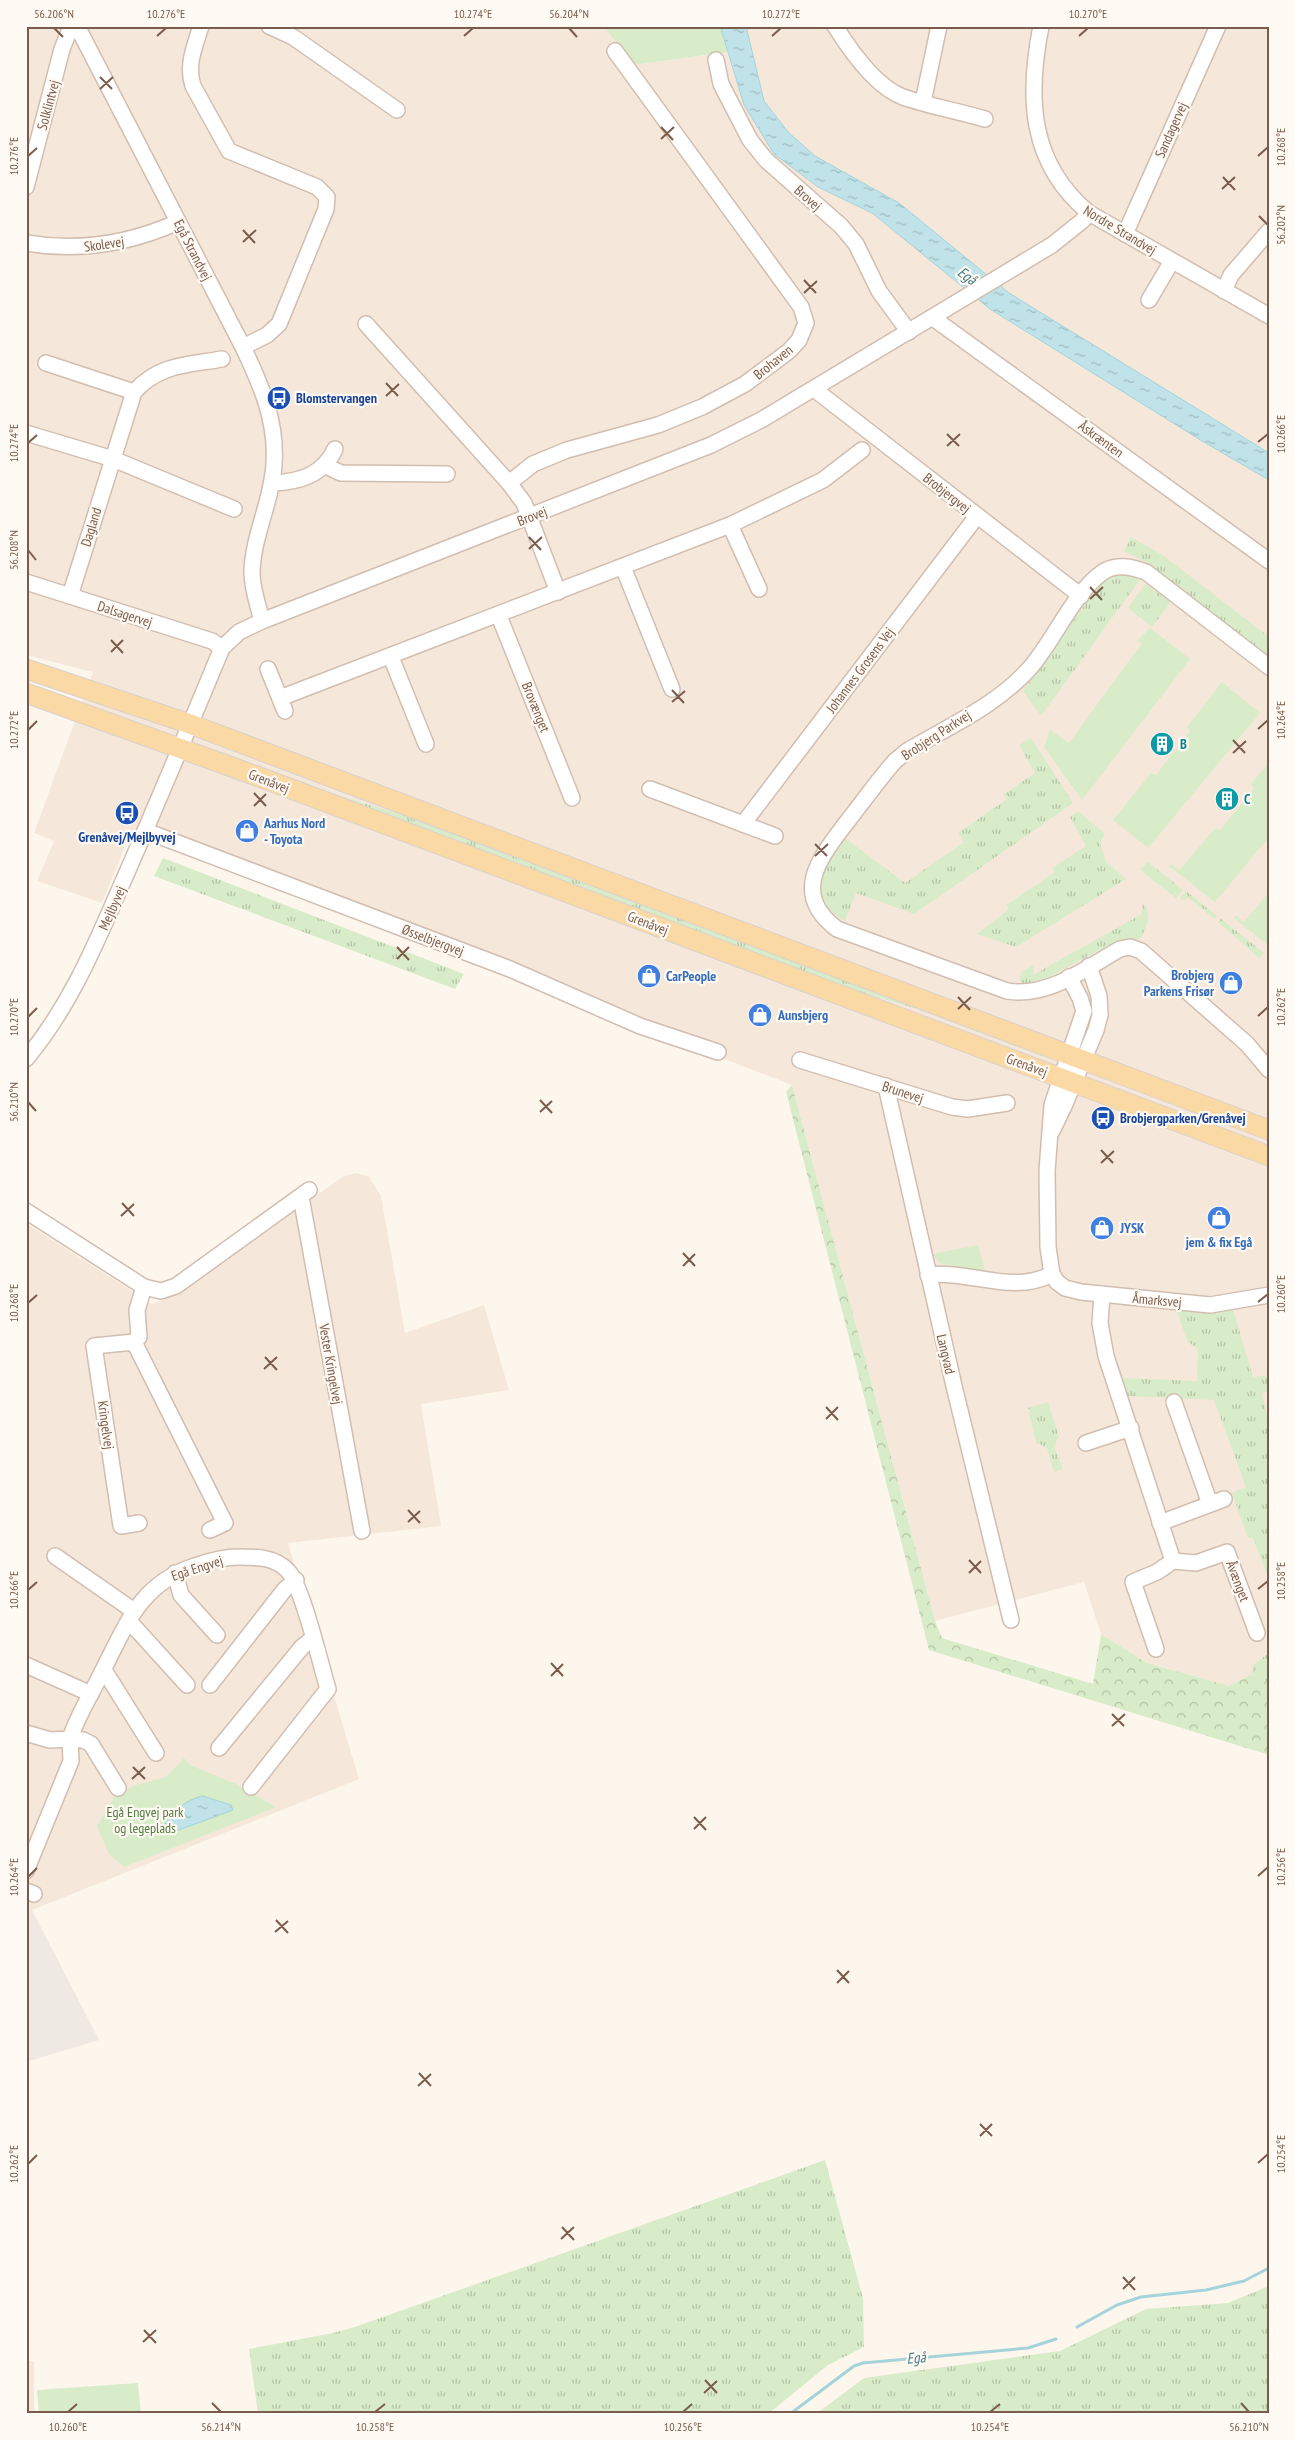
<svg xmlns="http://www.w3.org/2000/svg" width="1295" height="2440" font-family="'PT Sans Narrow',sans-serif">
<defs>
<pattern id="grass-tufts" width="24" height="20" patternUnits="userSpaceOnUse" patternTransform="scale(1.25)"><rect width="24" height="20" fill="#d8ecc9"/><path d="M3 7l-1-3M5 7V3M7 7l1-3M15 17l-1-3M17 17v-4M19 17l1-3" fill="none" stroke="#b4c2a5"/></pattern>
<pattern id="forest-crowns" width="20" height="18" patternUnits="userSpaceOnUse" patternTransform="scale(1.25)"><rect width="20" height="18" fill="#d8ecc9"/><path d="M2 6a3 3 0 1 1 6 0M12 15a3 3 0 1 1 6 0" fill="none" stroke="#b4c2a5"/></pattern>
<pattern id="water-ripples" width="26" height="14" patternUnits="userSpaceOnUse" patternTransform="scale(1.25)"><rect width="26" height="14" fill="#bfe3e8"/><path d="M2 4q2-2 4 0t4 0M15 11q2-2 4 0t4 0" fill="none" stroke="#a0bbbe"/></pattern>
</defs>
<rect width="100%" height="100%" fill="#fdf6ec"/>
<g fill="#f5e8da">
<polygon points="26,26 607,26 605,28 633,65 727,52 744,105 774,154 818,187 872,212 990,309 1202,441 1269,480 1269,1683 1252,1674 1229,1686 1147,1663 1101,1634 1084,1582 935,1621 792,1085 131,832 102,903 37,881 54,841 34,833 93,672 26,655"/>
<polygon points="746,26 1269,26 1269,453 1009,293 899,203 815,156 788,132 764,101"/>
<polygon points="357,1173 369,1177 381,1196 405,1333 484,1305 509,1390 421,1404 441,1526 288,1543 359,1779 32,1910 26,1907 26,1223 152,1304 177,1294 344,1176"/>
<rect x="26" y="2361" width="8" height="53"/>
</g>
<polygon fill="#efe9e4" points="26,1907 32,1910 99,2040 26,2062"/>
<g fill="url(#grass-tufts)">
<polygon points="1131,537 1164,556 1269,637 1269,657 1148,563 1124,551"/>
<polygon points="1128,573 1141,578 1041,716 1023,691 1101,582 1114,575"/>
<polygon points="1145,584 1171,602 1152,627 1128,608"/>
<path d="M1031,738L1073,803L914,914L856,893L845,921C822,910 815,886 825,864C830,855 839,846 845,838L905,883L964,842L958,833L1007,799L1004,794L1035,773L1019,745Z"/>
<polygon points="211,748 341,796 433,824 1051,1056 1050,1059 914,1008 824,981 209,751"/>
<polygon points="1078,811 1105,834 1100,843 1106,862 1126,879 1016,947 977,934 1009,909 1006,905 1055,872 1052,868 1086,846 1070,817"/>
<polygon points="163,858 464,974 455,989 154,876"/>
<polygon points="1148,862 1183,890 1176,898 1140,870"/>
<polygon points="1186,891 1217,916 1214,919 1189,898 1182,900 1180,898"/>
<path d="M1143,903C1152,915 1147,926 1141,938L1137,940H1118L1049,977L1023,984L1020,981L1021,972L1034,965L1033,975L1142,914Z"/>
<polygon points="1221,919 1264,953 1259,958 1218,922"/>
<polygon points="1233,1309 1253,1377 1269,1375 1269,1391 1262,1393 1269,1424 1269,1580 1253,1538 1248,1538 1232,1493 1246,1487 1214,1400 1127,1396 1122,1378 1197,1381 1198,1349 1187,1341 1177,1311"/>
<path d="M1048,1402L1059,1437C1050,1449 1060,1457 1063,1469L1054,1472L1047,1448L1036,1442L1028,1408Z"/>
<polygon points="1269,1653 1269,1683 1252,1674 1253,1665"/>
<polygon points="825,2160 863,2298 864,2347 828,2365 768,2414 258,2414 249,2349 333,2333 355,2327"/>
<polygon points="1269,2286 1269,2414 816,2414 864,2378 1060,2351 1146,2309 1228,2303"/>
</g>
<polygon fill="url(#forest-crowns)" points="792,1085 935,1621 942,1638 1093,1684 1101,1634 1147,1663 1229,1686 1252,1674 1269,1683 1269,1755 929,1650 786,1092"/>
<g fill="#d8ecc9">
<polygon points="607,26 720,26 727,52 633,65 605,28"/>
<polygon points="1150,628 1190,659 1082,800 1044,747 1050,730 1069,743 1142,643 1137,641"/>
<polygon points="1222,682 1260,713 1148,848 1113,820 1151,773 1156,775 1190,731 1187,727"/>
<polygon points="1269,762 1269,837 1215,902 1169,866 1171,864 1180,870 1215,828 1220,830 1254,789 1251,784"/>
<polygon points="1269,892 1269,946 1234,918 1236,915 1244,922"/>
<polygon points="978,1245 985,1271 941,1264 932,1254"/>
<polygon points="184,1758 190,1765 236,1784 276,1807 124,1867 109,1854 97,1826 115,1795 136,1785 166,1777"/>
<polygon points="138,2383 141,2414 39,2414 37,2390"/>
</g>
<g fill="url(#water-ripples)" stroke="#a5d3da">
<polygon points="720,26 746,26 764,101 788,132 815,156 899,203 1009,293 1269,453 1269,480 1202,441 990,309 872,213 818,187 774,154 744,105"/>
<path d="M203,1796L231,1805L233,1810L179,1830L169,1831L164,1825C172,1811 187,1799 203,1796Z"/>
</g>
<g fill="none" stroke-linecap="round" stroke-linejoin="round">
<g stroke="#a5d3da" stroke-width="3">
<polyline points="1077,2327 1117,2305 1141,2297 1206,2290 1244,2281 1269,2268"/>
<polyline points="790,2414 854,2366 863,2363 1028,2348 1056,2339"/>
</g>
<g stroke="#d1beb0" stroke-width="18">
<g id="minor">
<path d="M77,26L243,347C261,385 277,421 274,464C272,501 253,535 252,572C252,589 258,605 262,621"/>
<path d="M201,26C195,46 186,65 193,86L229,151L317,187L327,197L326,209L279,324L267,335L243,347"/>
<polyline points="269,26 293,37 397,110"/>
<path d="M835,26C850,50 876,87 903,97C929,106 958,111 985,119"/>
<path d="M1041,26C1027,97 1029,163 1089,213L1269,316"/>
<polyline points="716,60 721,84 750,140 766,160 841,226 856,244 879,291 909,332"/>
<polyline points="923,102 939,26"/>
<polyline points="26,187 62,49 68,34 77,27"/>
<polyline points="1125,234 1218,26"/>
<path d="M26,243C80,252 129,244 178,222"/>
<polyline points="1224,291 1231,275 1269,231"/>
<polyline points="1149,300 1172,261"/>
<polyline points="933,318 1269,561"/>
<polyline points="366,324 509,483 524,503 558,592"/>
<polyline points="46,363 134,392"/>
<polyline points="814,389 1081,596"/>
<polyline points="26,433 113,459 234,509"/>
<polyline points="326,466 341,473 447,474"/>
<path d="M272,483C300,482 323,475 335,449"/>
<polyline points="509,483 533,464 567,450 658,425 702,407 745,384 789,351 799,340 806,323 801,307 615,51"/>
<polyline points="730,525 759,589"/>
<polyline points="623,567 672,689"/>
<polyline points="26,582 212,641 222,648"/>
<path d="M70,596L134,392C159,364 188,365 222,359"/>
<polyline points="499,616 572,798"/>
<polyline points="391,657 426,744"/>
<path d="M1269,667L1146,572C1132,567 1116,563 1103,572C1073,593 1054,641 1029,669C997,705 948,727 907,751L895,761C879,779 865,799 850,818C823,854 788,892 837,929L1007,991C1048,998 1086,968 1120,949L1130,947L1141,951L1247,1044L1269,1070"/>
<polyline points="268,669 285,711"/>
<polyline points="280,698 730,525 823,480 862,450"/>
<polyline points="650,789 775,836"/>
<polyline points="743,824 977,516"/>
<polyline points="146,831 510,969 640,1026 718,1052"/>
<polyline points="1069,977 1080,998 1084,1011 1052,1105 1047,1171 1048,1247 1052,1274 1057,1282 1065,1288 1081,1292 1210,1305 1269,1295"/>
<path d="M26,1059C70,1006 94,948 121,886C156,807 189,727 222,648L239,632L262,621L711,445L761,420L1052,245L1082,221L1089,213"/>
<polyline points="800,1060 952,1107 968,1109 1007,1103"/>
<polyline points="886,1086 954,1386 1011,1620"/>
<polyline points="1052,1131 1064,1106 1096,1030 1100,1015 1099,996 1089,966"/>
<polyline points="301,1197 362,1531"/>
<polyline points="26,1211 144,1287 161,1291 176,1286 309,1190"/>
<path d="M928,1275C970,1270 1012,1295 1052,1274"/>
<polyline points="1102,1294 1100,1323 1106,1356 1173,1561"/>
<polyline points="134,1342 139,1337 137,1310 144,1287"/>
<polyline points="1174,1402 1210,1504"/>
<polyline points="1086,1443 1131,1428"/>
<polyline points="139,1523 121,1526 94,1346 134,1342 225,1523 210,1530"/>
<polyline points="1160,1523 1224,1499"/>
<polyline points="55,1556 134,1611"/>
<polyline points="175,1573 181,1595 217,1635"/>
<polyline points="129,1621 187,1685"/>
<polyline points="1156,1649 1133,1582 1157,1572 1173,1561 1196,1563 1227,1552 1257,1633"/>
<polyline points="26,1665 91,1694"/>
<polyline points="104,1670 156,1753"/>
<polyline points="210,1685 285,1589 296,1580"/>
<path d="M26,1733L50,1740L70,1739C77,1716 91,1695 101,1674C126,1626 139,1584 195,1566C209,1561 224,1557 239,1557C258,1557 275,1557 288,1571C302,1585 321,1666 328,1689L251,1787"/>
<polyline points="219,1748 302,1647 313,1638"/>
<polyline points="26,1871 71,1761 70,1739 83,1740 91,1744 118,1788"/>
<polyline points="26,1891 34,1894"/>
</g>
</g>
<g stroke="#dad1cd" stroke-width="21">
<g id="major">
<polyline points="26,669 190,724 1269,1130"/>
<polyline points="26,693 254,775 1269,1156"/>
</g>
</g>
<use href="#minor" stroke="#fff" stroke-width="15"/>
<use href="#major" stroke="#fbd9a5" stroke-width="19"/>
</g>
<path fill="none" stroke="#7a5c4d" stroke-width="2" d="M54,28L63,37M569,28L577,37M157,36L166,28M464,36L473,28M772,36L781,28M1079,36L1088,28M100,77L112,89M100,89L113,77M661,127L673,140M661,139L674,127M28,156L37,148M1258,156L1268,147M1223,177L1235,190M1222,189L1235,177M1259,216L1268,225M243,230L255,243M243,242L256,230M804,280L816,293M804,293L817,281M386,383L398,396M386,396L399,384M947,434L959,446M1258,442L1268,434M28,443L37,435M947,446L960,434M529,537L541,550M529,549L542,537M28,550L36,560M1090,587L1102,600M1090,599L1103,587M111,640L123,653M111,652L123,640M672,690L684,703M672,702L685,691M1258,729L1268,720M28,730L37,721M1233,740L1245,753M1233,753L1246,741M254,793L266,806M254,806L266,794M815,844L827,856M815,856L828,844M397,947L409,960M397,959L409,947M958,997L970,1010M958,1009L971,997M1258,1016L1268,1007M28,1017L37,1008M540,1100L552,1113M28,1102L36,1111M540,1112L552,1101M1101,1150L1113,1163M1101,1163L1114,1151M122,1203L134,1216M121,1216L134,1204M683,1253L695,1266M683,1266L695,1254M1258,1302L1268,1294M28,1303L37,1295M265,1357L277,1370M264,1369L277,1357M826,1407L838,1420M826,1419L838,1407M408,1510L420,1523M408,1522L420,1511M969,1560L981,1573M969,1573L981,1561M1258,1589L1268,1581M28,1590L37,1582M551,1663L563,1676M551,1676L563,1664M1112,1714L1124,1726M1112,1726L1125,1714M133,1767L145,1779M132,1779L145,1767M694,1817L706,1830M694,1829L706,1817M1258,1876L1268,1867M28,1877L37,1868M276,1920L288,1933M275,1932L288,1921M837,1970L849,1983M837,1983L849,1971M419,2073L431,2086M418,2086L431,2074M980,2124L992,2136M980,2136L992,2124M1258,2163L1268,2154M28,2164L37,2155M562,2227L574,2240M561,2239L574,2227M1123,2277L1135,2290M1123,2289L1135,2277M144,2330L156,2343M143,2342L156,2330M705,2380L717,2393M704,2393L717,2381M212,2403L221,2412M1241,2403L1249,2412M68,2412L77,2404M375,2412L385,2404M683,2412L692,2404M990,2412L1000,2404"/>
<defs>
<g id="bus-disc" transform="scale(1.25)"><circle r="9.5" fill="#1a4fb4" stroke="#fffaf3"/><path d="M-5-6H5V4H4V6H2V4H-2V6H-4V4H-5ZM-3.5-4V0h7V-4ZM-3.5 1.2v1.5H-2V1.2ZM2 1.2v1.5H3.5V1.2Z" fill="#fff"/></g>
<g id="building-disc" transform="scale(1.25)"><circle r="9.5" fill="#0f9aa8" stroke="#fffaf3"/><path d="M-4-6H4V6H1V3H-1V6H-4ZM-2.5-4.3h1.7v1.8h-1.7ZM.8-4.3h1.7v1.8H.8ZM-2.5-1h1.7V.8h-1.7ZM.8-1h1.7V.8H.8Z" fill="#fff"/></g>
<g id="shop-disc" transform="scale(1.25)"><circle r="9.5" fill="#3f7fe0" stroke="#fffaf3"/><path d="M-5-2.5h2.3a2.7 3.5 0 0 1 5.4 0H5L5.5 6h-11ZM-1.5-2.5h3a1.5 2.3 0 0 0-3 0Z" fill="#fff"/></g>
</defs>
<g fill-rule="evenodd">
<use href="#bus-disc" x="279" y="398"/>
<use href="#building-disc" x="1162" y="744"/>
<use href="#building-disc" x="1227" y="799"/>
<use href="#bus-disc" x="127" y="813"/>
<use href="#shop-disc" x="247" y="831"/>
<use href="#shop-disc" x="649" y="976"/>
<use href="#shop-disc" x="1231" y="983"/>
<use href="#shop-disc" x="760" y="1015"/>
<use href="#bus-disc" x="1103" y="1118"/>
<use href="#shop-disc" x="1219" y="1218"/>
<use href="#shop-disc" x="1102" y="1228"/>
</g>
<g text-anchor="middle" stroke-width="4.5" stroke-linejoin="round" paint-order="stroke">
<g font-size="14" fill="#7a5c4d" stroke="#fffaf3">
<text transform="translate(48 105) rotate(-75)" y="5">Solklintvej</text>
<text transform="translate(1171 130) rotate(-66)" y="5">Sandagervej</text>
<text transform="translate(808 198) rotate(41)" y="5">Brovej</text>
<text transform="translate(1120 230) rotate(31)" y="5">Nordre Strandvej</text>
<text transform="translate(104 244) rotate(-8)" y="5">Skolevej</text>
<text transform="translate(193 250) rotate(63)" y="5">Egå Strandvej</text>
<text transform="translate(773 362) rotate(-39)" y="5">Brohaven</text>
<text transform="translate(1101 439) rotate(36)" y="5">Åskrænten</text>
<text transform="translate(947 493) rotate(38)" y="5">Brobjergvej</text>
<text transform="translate(532 516) rotate(-21)" y="5">Brovej</text>
<text transform="translate(91 527) rotate(-73)" y="5">Dagland</text>
<text transform="translate(125 614) rotate(18)" y="5">Dalsagervej</text>
<text transform="translate(860 670) rotate(-53)" y="5">Johannes Grosens Vej</text>
<text transform="translate(536 707) rotate(68)" y="5">Brovænget</text>
<text transform="translate(936 735) rotate(-33)" y="5">Brobjerg Parkvej</text>
<text transform="translate(269 781) rotate(21)" y="5">Grenåvej</text>
<text transform="translate(112 908) rotate(-66)" y="5">Mejlbyvej</text>
<text transform="translate(648 923) rotate(21)" y="5">Grenåvej</text>
<text transform="translate(433 940) rotate(21)" y="5">Øsselbjergvej</text>
<text transform="translate(1027 1065) rotate(20)" y="5">Grenåvej</text>
<text transform="translate(903 1092) rotate(18)" y="5">Brunevej</text>
<text transform="translate(1157 1300) rotate(5)" y="5">Åmarksvej</text>
<text transform="translate(946 1354) rotate(77)" y="5">Langvad</text>
<text transform="translate(331 1364) rotate(80)" y="5">Vester Kringelvej</text>
<text transform="translate(106 1425) rotate(82)" y="5">Kringelvej</text>
<text transform="translate(197 1568) rotate(-18)" y="5">Egå Engvej</text>
<text transform="translate(1238 1581) rotate(69)" y="5">Åvænget</text>
</g>
<g font-size="14" font-weight="bold" fill="#164399" stroke="#fffaf3" text-anchor="start">
<text x="296" y="403">Blomstervangen</text>
<text x="127" y="842" text-anchor="middle">Grenåvej/Mejlbyvej</text>
<text x="1120" y="1123">Brobjergparken/Grenåvej</text>
</g>
<g font-size="14" font-weight="bold" fill="#0d838f" stroke="#fffaf3" text-anchor="start">
<text x="1180" y="749">B</text>
<text x="1244" y="804">C</text>
</g>
<g font-size="14" font-weight="bold" fill="#366cbe" stroke="#fffaf3" text-anchor="start">
<text x="264" y="828">Aarhus Nord<tspan x="264" dy="16">- Toyota</tspan></text>
<text x="1214" y="980" text-anchor="end">Brobjerg<tspan x="1214" dy="16">Parkens Frisør</tspan></text>
<text x="666" y="981">CarPeople</text>
<text x="778" y="1020">Aunsbjerg</text>
<text x="1120" y="1233">JYSK</text>
<text x="1219" y="1247" text-anchor="middle">jem &amp; fix Egå</text>
</g>
<g font-size="14" fill="#537a41" stroke="#fffaf3">
<text x="145" y="1817">Egå Engvej park<tspan x="145" dy="16">og legeplads</tspan></text>
</g>
<g font-size="15" font-style="italic" fill="#437c86" stroke="#fffaf3">
<text transform="translate(967 276) rotate(36)" y="5">Egå</text>
<text transform="translate(916 2358) rotate(-5)" y="5">Egå</text>
</g>
</g>
<rect width="1295" height="2440" fill="none" stroke="#fffaf3" stroke-width="55"/>
<rect x="28" y="28" width="1240" height="2384" fill="none" stroke="#7a5c4d" stroke-width="2"/>
<g font-size="12" text-anchor="middle" fill="#7a5c4d">
<text x="54" y="18">56.206°N</text>
<text x="166" y="18">10.276°E</text>
<text x="473" y="18">10.274°E</text>
<text x="569" y="18">56.204°N</text>
<text x="781" y="18">10.272°E</text>
<text x="1088" y="18">10.270°E</text>
<text transform="translate(1281 147) rotate(-90)" y="4">10.268°E</text>
<text transform="translate(14 156) rotate(-90)" y="4">10.276°E</text>
<text transform="translate(1281 225) rotate(-90)" y="4">56.202°N</text>
<text transform="translate(1281 434) rotate(-90)" y="4">10.266°E</text>
<text transform="translate(14 443) rotate(-90)" y="4">10.274°E</text>
<text transform="translate(14 550) rotate(-90)" y="4">56.208°N</text>
<text transform="translate(1281 720) rotate(-90)" y="4">10.264°E</text>
<text transform="translate(14 730) rotate(-90)" y="4">10.272°E</text>
<text transform="translate(1281 1007) rotate(-90)" y="4">10.262°E</text>
<text transform="translate(14 1017) rotate(-90)" y="4">10.270°E</text>
<text transform="translate(14 1102) rotate(-90)" y="4">56.210°N</text>
<text transform="translate(1281 1294) rotate(-90)" y="4">10.260°E</text>
<text transform="translate(14 1303) rotate(-90)" y="4">10.268°E</text>
<text transform="translate(1281 1581) rotate(-90)" y="4">10.258°E</text>
<text transform="translate(14 1590) rotate(-90)" y="4">10.266°E</text>
<text transform="translate(1281 1867) rotate(-90)" y="4">10.256°E</text>
<text transform="translate(14 1877) rotate(-90)" y="4">10.264°E</text>
<text transform="translate(1281 2154) rotate(-90)" y="4">10.254°E</text>
<text transform="translate(14 2164) rotate(-90)" y="4">10.262°E</text>
<text x="68" y="2431">10.260°E</text>
<text x="221" y="2431">56.214°N</text>
<text x="375" y="2431">10.258°E</text>
<text x="683" y="2431">10.256°E</text>
<text x="990" y="2431">10.254°E</text>
<text x="1249" y="2431">56.210°N</text>
</g>
</svg>
